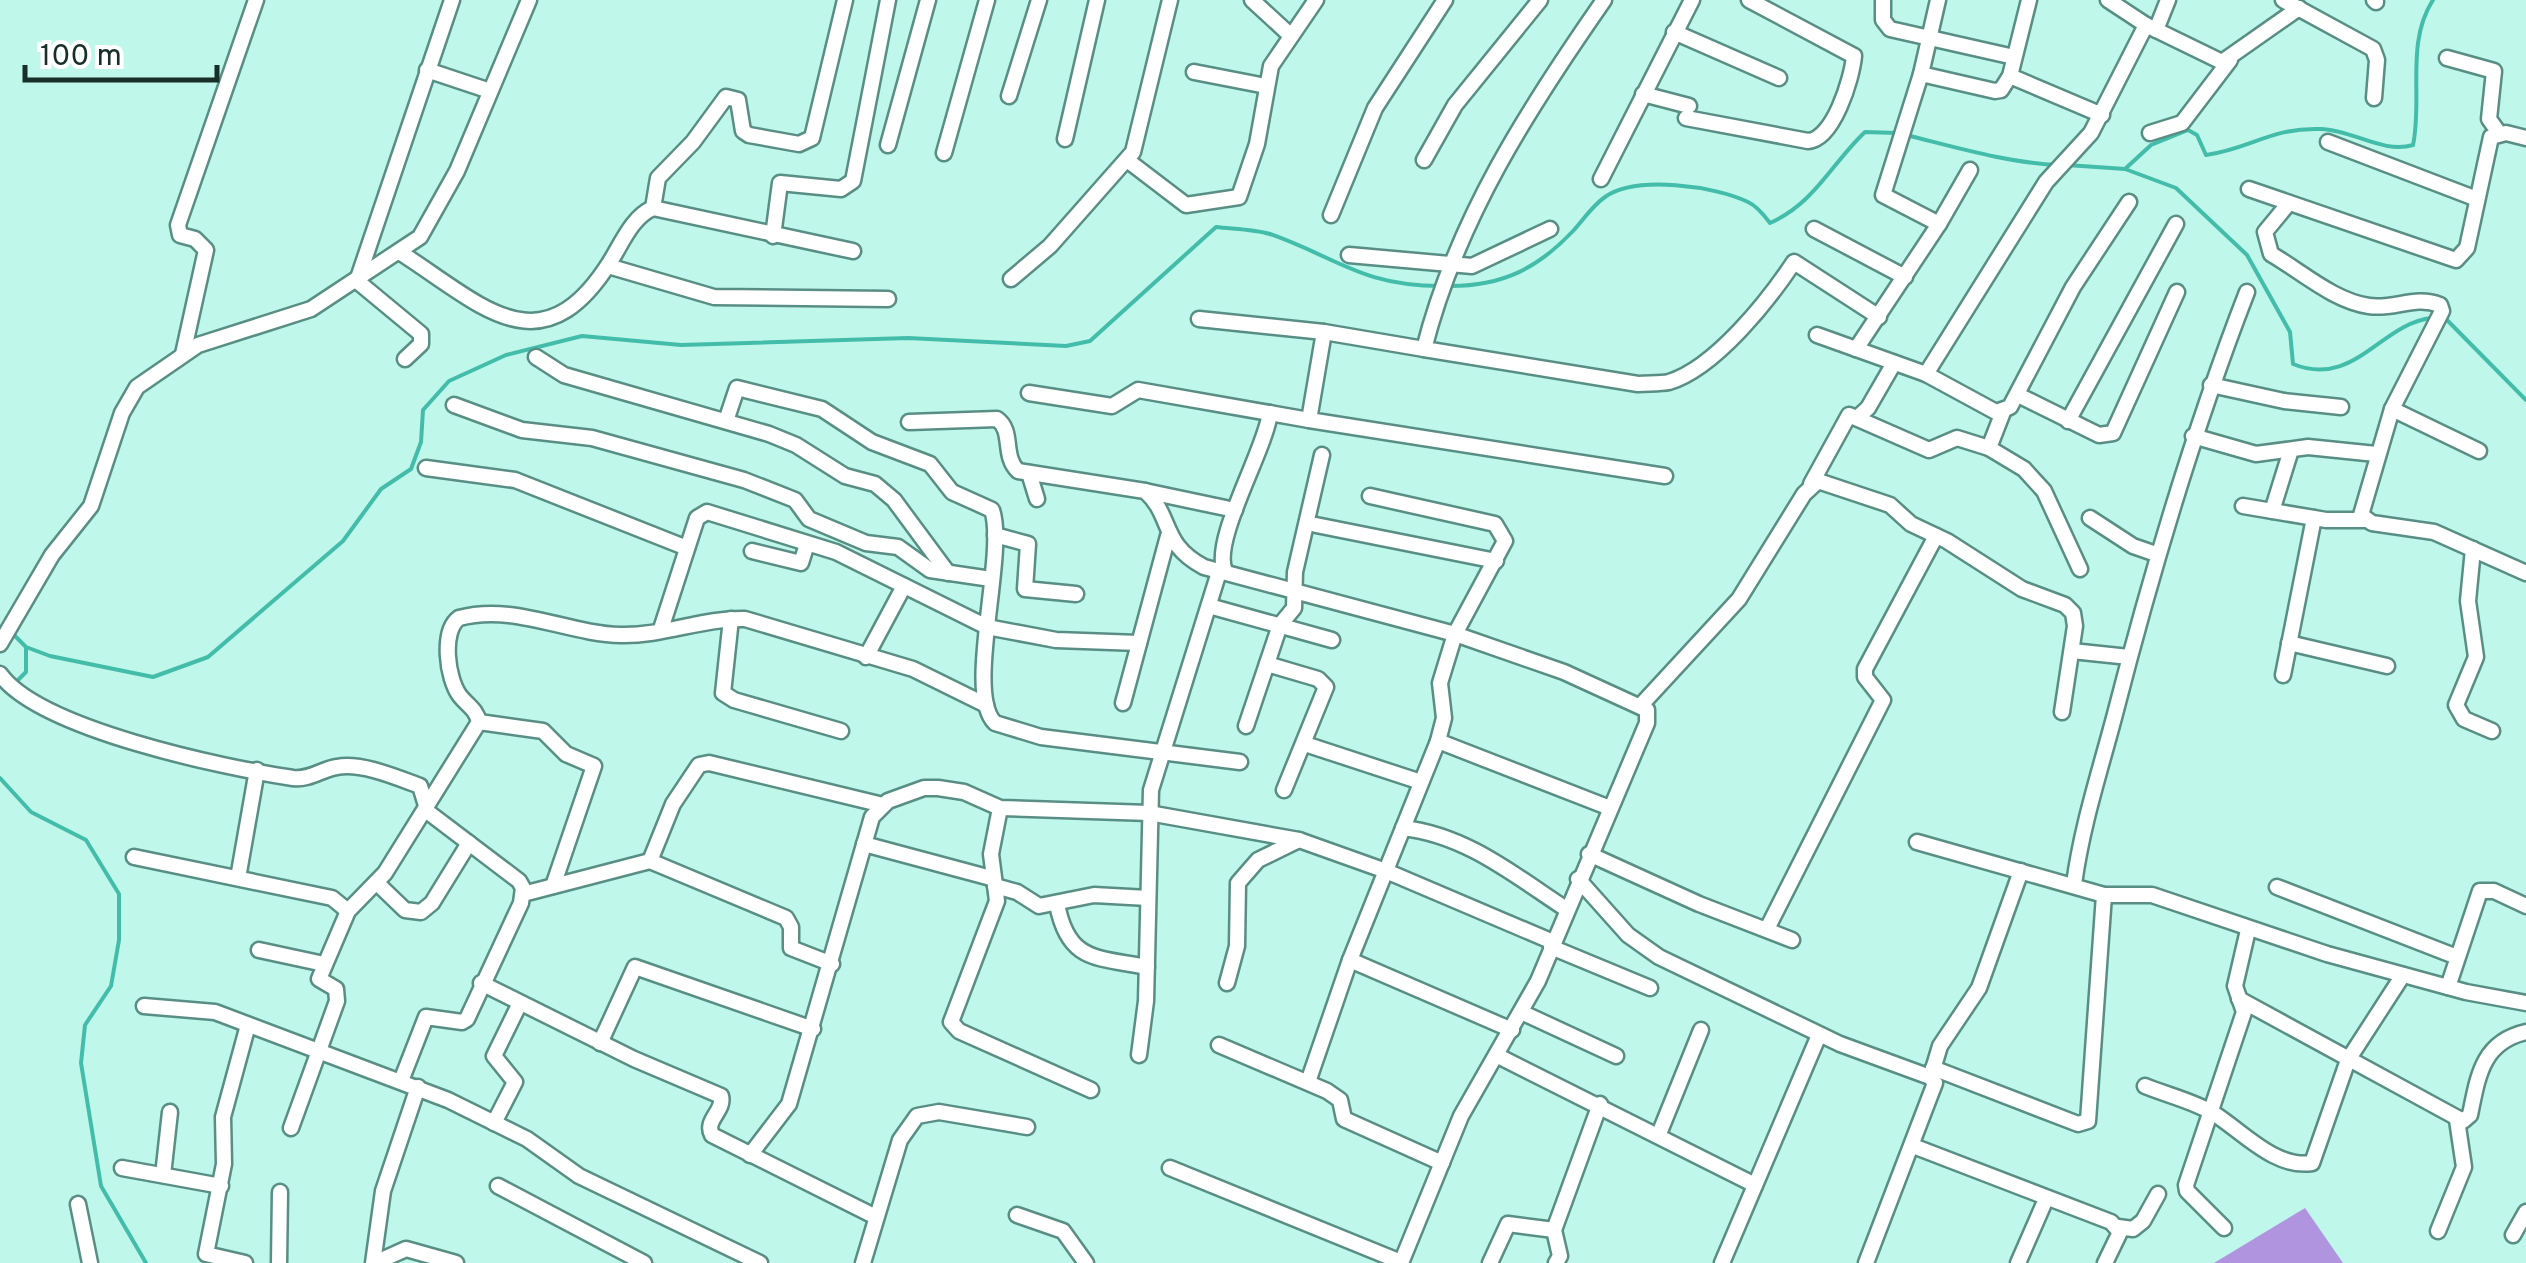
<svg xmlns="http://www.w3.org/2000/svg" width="2526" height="1263" font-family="Overpass,sans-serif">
<rect width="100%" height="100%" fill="#bff7eb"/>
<polygon fill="#b094df" points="2305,1208 2343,1263 2214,1263"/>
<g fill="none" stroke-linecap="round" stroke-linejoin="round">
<g stroke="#43bdaa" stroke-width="4">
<path d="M1906,135C1955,147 2008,163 2058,165"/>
<path d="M2067,165L2125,169L2176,188L2247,255L2290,332L2293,364C2354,389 2381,323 2432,318"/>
<path d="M2125,169L2151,145L2188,130L2197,135L2206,155C2250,149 2272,127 2321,129C2353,130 2383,154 2413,145C2423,98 2405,43 2433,0"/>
<path d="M1451,286C1503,286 1538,268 1573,231C1583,220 1593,205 1605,197C1636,175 1715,186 1748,202C1757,206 1764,215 1770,223C1815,203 1831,164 1865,132L1897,133"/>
<polyline points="2445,318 2526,400"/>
<path d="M11,632L26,647L50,656L153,677L208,657L343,541L381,489L411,469L421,442L423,410L449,381L506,355L582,336L681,345L908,338L1066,346L1090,341L1216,227C1234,229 1254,229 1270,234C1338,258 1362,286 1441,286"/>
<polyline points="14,684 26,672 26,648"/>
<polyline points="0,778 31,812 86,840 119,894 119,940 111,986 85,1025 81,1063 101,1186 146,1263"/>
</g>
<g stroke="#598e84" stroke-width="19">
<g id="street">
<polyline points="1252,0 1290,35"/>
<path d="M1604,0C1528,109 1457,219 1424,349L1638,384C1647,383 1660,384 1669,382C1715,368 1768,301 1794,262L1879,317"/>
<polyline points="1883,0 1883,20 1890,29 2014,57"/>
<polyline points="1938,0 1921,74 1995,91 2001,90 2010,76 2029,0"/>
<polyline points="2108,0 2146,25 2222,62 2299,8"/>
<polyline points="2283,0 2373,49 2377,60 2374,98"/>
<polyline points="2374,0 2376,2"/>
<polyline points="2156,30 2168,0"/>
<polyline points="1674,32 1779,78"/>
<polyline points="2447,58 2494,71 2489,119 2499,133"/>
<polyline points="427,70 490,91"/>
<polyline points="1194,72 1266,86"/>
<polyline points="1921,74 1883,195 1939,224 1970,170"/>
<polyline points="2010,76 2102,115"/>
<polyline points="1643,94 1689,106"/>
<polyline points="1009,96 1039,0"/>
<path d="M1686,118L1808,141C1833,140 1852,79 1854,56L1749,0"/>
<polyline points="2150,133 2182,123 2230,60"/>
<polyline points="1065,139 1097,0"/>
<polyline points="2328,142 2477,199"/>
<polyline points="888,145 928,0"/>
<polyline points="944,153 987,0"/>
<polyline points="1127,160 1186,205 1239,197 1257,144 1271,66 1316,0"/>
<polyline points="1424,160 1455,105 1540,0"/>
<polyline points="1601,179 1692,0"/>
<polyline points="2249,189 2456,260 2467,248 2491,137 2506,133 2526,138"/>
<path d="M2289,203L2265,232L2271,254C2302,272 2334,301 2369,306C2394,310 2415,295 2440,305L2442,311L2392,409L2361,515L2372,523L2434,532L2526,573"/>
<polyline points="653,208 658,178 693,142 726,97 738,100 743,131 749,135 799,144 812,138 845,0"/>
<polyline points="1331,215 1375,108 1445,0"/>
<polyline points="1814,229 1905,277"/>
<polyline points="773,236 780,183 841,189 853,181 888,0"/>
<path d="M401,253C482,305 541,371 610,262C622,243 632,217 653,208L853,251"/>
<polyline points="1349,255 1472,266 1550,229"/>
<polyline points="608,266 714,297 888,299"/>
<polyline points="1011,279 1050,246 1133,152 1170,0"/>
<polyline points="1199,319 1324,332 1424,349"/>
<polyline points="1324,332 1309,420 1665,476"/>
<polyline points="1817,335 1926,374 2046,182 2091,133 2146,25"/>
<polyline points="1856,349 1939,224"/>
<polyline points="183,354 206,250 195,239 180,235 178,225 256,0"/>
<polyline points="536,357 564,375 769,434 796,445 845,476 875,484 894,500 948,573"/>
<polyline points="405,359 421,344 421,334 357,281 452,0"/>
<polyline points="1926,374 1996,412 2010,407 2073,287 2129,202"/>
<polyline points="2211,385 2284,401 2341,407"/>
<polyline points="1029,393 1112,406 1138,390 1309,420"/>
<polyline points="2018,395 2099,435 2113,433 2177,292"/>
<polyline points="454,405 522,430 592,438 744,480 795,500 809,519 866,543 898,547 930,570 991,579"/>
<polyline points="2392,409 2479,451"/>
<polyline points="2003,412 1989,448 2024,469 2044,491 2080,569"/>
<polyline points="1858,417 1868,408 1894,363"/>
<path d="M726,421L737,388L822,409L872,442L930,464L952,492L992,510C1007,554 964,693 995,723L1041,737L1240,762"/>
<polyline points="2068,421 2176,224"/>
<path d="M909,422L997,419C1014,431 1002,456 1018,471L1145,491C1173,516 1160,544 1204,567L1455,634L1564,672L1647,710V723L1538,981L1461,1116L1401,1263"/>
<polyline points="2193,436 2256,454 2308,447 2376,454"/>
<polyline points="426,468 515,480 687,548"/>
<polyline points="1029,473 1037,499"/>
<polyline points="1811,484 1849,415 1929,450 1957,438 1989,448"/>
<polyline points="1145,491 1235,510"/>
<polyline points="2243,506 2326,520 2365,520"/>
<polyline points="2272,511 2291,450"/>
<polyline points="2090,518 2133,546 2156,554"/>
<polyline points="1316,525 1496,561"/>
<polyline points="995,535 1028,544 1025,589 1076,594"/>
<polyline points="2473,549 2468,601 2476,657 2456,705 2464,719 2492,731"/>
<polyline points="752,551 801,563 807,544"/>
<polyline points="1209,606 1332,640"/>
<polyline points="731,619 723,693 734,700 841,731"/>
<polyline points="661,629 697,518 707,512 836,552 987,627 1056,640 1139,643"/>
<polyline points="2289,643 2387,666"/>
<polyline points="0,644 52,555 91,506 122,413 137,387 198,345 311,309 420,237 457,171 529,0"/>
<polyline points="2072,651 2129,657"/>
<polyline points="866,657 904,586"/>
<polyline points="1267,664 1318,679 1326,687 1284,790"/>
<path d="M0,674C39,729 225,768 293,778C310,780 322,769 337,767C361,762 398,778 420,786L428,812L519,881L523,888L521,903L467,1019L462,1022L426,1017L401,1081"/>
<polyline points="2283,675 2314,518"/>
<polyline points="1123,703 1168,536"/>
<polyline points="1642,704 1739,599 1804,494 1818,481 1890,505 1911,524 1947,541 2022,589 2065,605 2073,613 2075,626 2062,712"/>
<polyline points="479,722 543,731 566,754 594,766 553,886"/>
<polyline points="1246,726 1280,625 1294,608 1295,572 1322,455"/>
<polyline points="1438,741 1610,808"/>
<polyline points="1305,744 1421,782"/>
<polyline points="1000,808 991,854 997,901 951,1022 959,1031 1091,1090"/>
<path d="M1403,828C1466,835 1514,875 1566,909"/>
<polyline points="1917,842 2104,895 2152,895 2327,954 2466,992 2526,1003"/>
<polyline points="864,844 991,878"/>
<polyline points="1589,854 1699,904 1792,940"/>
<polyline points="134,857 332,898 348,911"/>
<polyline points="650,861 673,804 699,765 709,763 883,805"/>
<polyline points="238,878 257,770"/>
<polyline points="1578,879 1628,935 1659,957 1840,1044 1930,1077 1935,1083 1866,1263"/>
<polyline points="378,884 405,910 421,912 432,903 469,843"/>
<path d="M2074,884C2082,825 2100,771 2115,714C2152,570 2193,431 2247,292"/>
<polyline points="995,886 1017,892 1039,906 1094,895 1148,898"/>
<polyline points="2277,887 2457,957"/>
<polyline points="523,894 650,861 786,918 791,927 791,948 832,964"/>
<path d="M1057,904C1068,962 1096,957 1147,967"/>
<polyline points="1767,929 1883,700 1865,677 1865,669 1936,536"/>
<polyline points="1551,947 1650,988"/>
<polyline points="259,950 324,964"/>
<polyline points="1350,960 1512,1030"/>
<path d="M481,983L634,1059L721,1096C725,1111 704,1120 712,1135L874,1216"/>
<polyline points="1227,983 1237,946 1238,883 1258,860 1299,840 1386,871 1553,942"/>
<polyline points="2448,987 2480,891 2494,891 2526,906"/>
<path d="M2239,999L2463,1121L2470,1115C2478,1076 2482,1042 2526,1032"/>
<polyline points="144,1006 215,1012 448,1100 527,1139 579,1176 760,1263"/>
<polyline points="1521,1012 1616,1056"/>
<polyline points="600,1043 635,967 813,1029"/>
<polyline points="1219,1045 1327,1091 1340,1100 1344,1119 1442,1163"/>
<path d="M1139,1055L1146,1001L1151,790L1219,572L1225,571C1211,541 1265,451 1270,413"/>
<polyline points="1498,1056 1755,1185"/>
<polyline points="1933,1068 2078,1124 2088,1121 2104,895"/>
<polyline points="1931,1076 1940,1046 1979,988 2021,871"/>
<polyline points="1308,1082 1350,960 1438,741 1444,718 1440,683 1455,634 1505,541 1495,524 1370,496"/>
<path d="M2145,1086C2167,1095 2193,1101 2213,1113C2242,1131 2275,1169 2312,1163L2348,1060L2403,975"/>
<polyline points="494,1123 515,1082 494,1056 520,1003"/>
<path d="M291,1128L337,1001L336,989L319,979L348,911L385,873L479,722C476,709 468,706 460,696C447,679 441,631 459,618C514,603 568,634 621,635C663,636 703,618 745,619L913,669L986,705"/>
<polyline points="1659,1134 1701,1030"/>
<polyline points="1913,1146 2111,1222 2120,1232 2105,1263"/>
<polyline points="750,1155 789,1104 872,817 888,801 924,788 938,788 964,792 1000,808 1149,813 1299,840"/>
<polyline points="122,1168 221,1186"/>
<polyline points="1170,1168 1401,1262"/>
<polyline points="163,1175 170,1112"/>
<polyline points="498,1186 644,1263"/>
<polyline points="78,1204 90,1263"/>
<polyline points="1017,1215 1063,1231 1086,1263"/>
<polyline points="2118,1227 2133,1229 2143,1221 2158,1194"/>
<polyline points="2224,1228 2187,1191 2186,1185 2244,1012 2235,986 2248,930"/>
<polyline points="1554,1230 1560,1256 1556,1263"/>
<polyline points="2438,1231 2464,1167 2457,1120"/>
<polyline points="2513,1235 2526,1212"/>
<polyline points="245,1263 206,1254 224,1164 223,1117 248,1025"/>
<polyline points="279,1263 280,1192"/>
<polyline points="373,1263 383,1191 418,1087"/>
<polyline points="375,1263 406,1249 456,1263"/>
<polyline points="863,1263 900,1140 917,1116 939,1112 1027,1127"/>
<polyline points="1490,1263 1508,1224 1554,1230 1600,1104"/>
<polyline points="1722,1263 1819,1035"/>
<polyline points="2018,1263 2046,1199"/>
</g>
</g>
<use href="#street" stroke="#fff" stroke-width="14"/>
</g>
<path d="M25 65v15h192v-15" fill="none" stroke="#172e29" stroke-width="5"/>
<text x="40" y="65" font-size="30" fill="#172e29" stroke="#ffffff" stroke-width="8" paint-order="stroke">100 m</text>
</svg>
